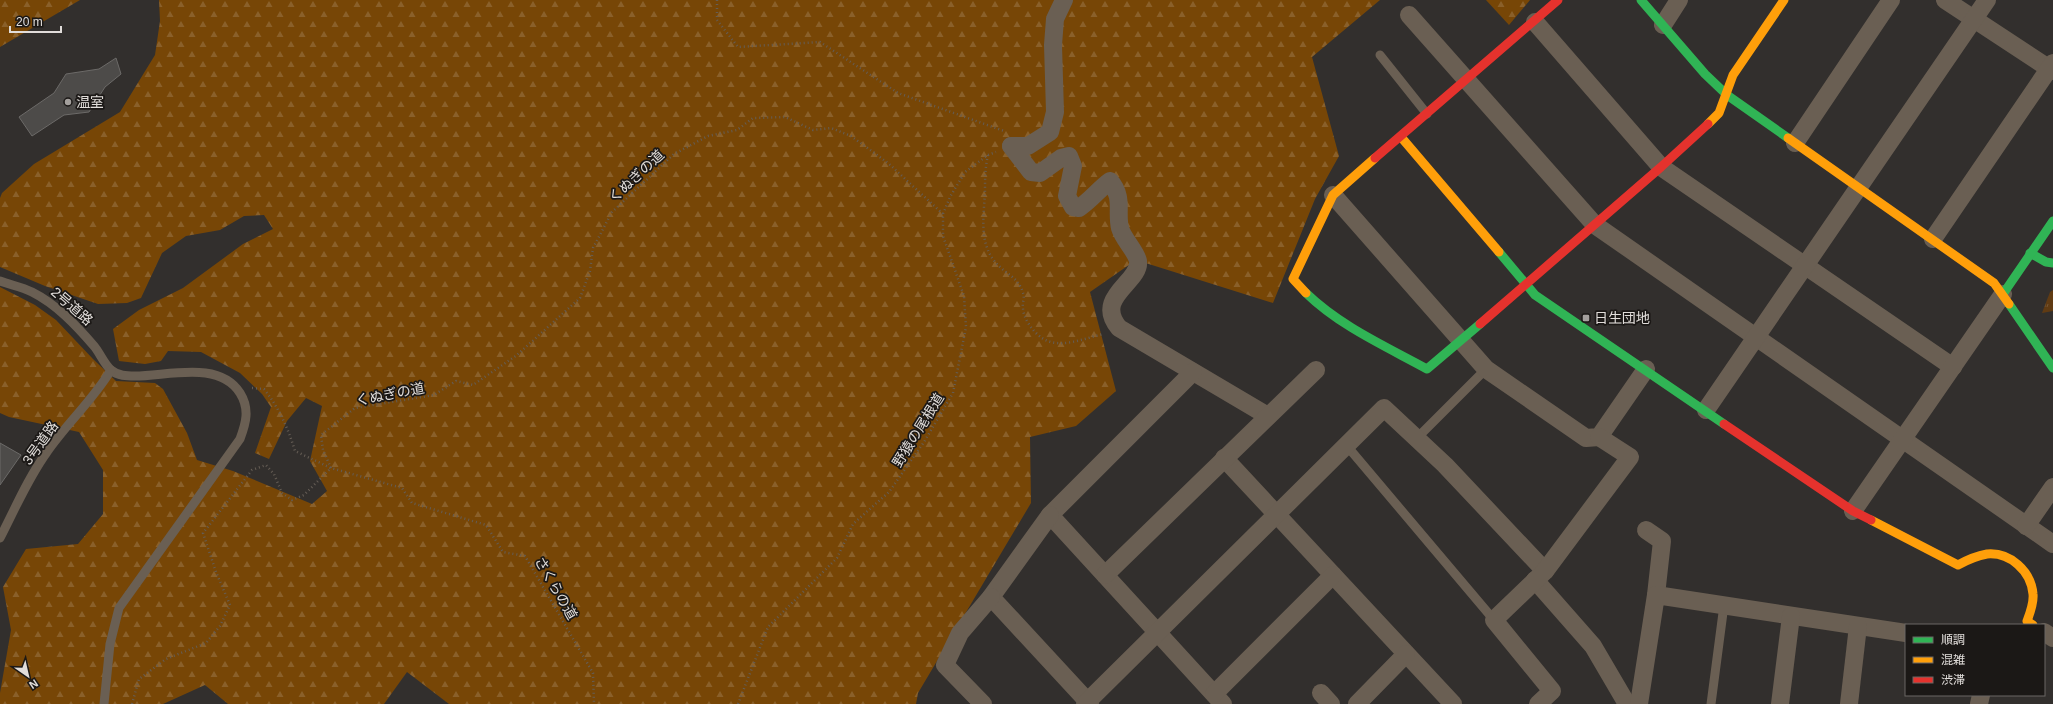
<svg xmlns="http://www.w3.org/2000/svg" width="2053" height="704" font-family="Arial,'Noto Sans JP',sans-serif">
<defs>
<pattern id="forest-firs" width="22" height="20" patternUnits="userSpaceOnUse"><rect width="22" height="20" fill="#774606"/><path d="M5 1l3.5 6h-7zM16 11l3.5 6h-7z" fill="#8a602a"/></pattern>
<pattern id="park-tufts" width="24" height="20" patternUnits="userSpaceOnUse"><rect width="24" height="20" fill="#603b13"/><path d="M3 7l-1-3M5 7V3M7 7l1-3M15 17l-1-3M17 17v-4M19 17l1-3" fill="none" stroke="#765735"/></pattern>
</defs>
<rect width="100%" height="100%" fill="#322f2d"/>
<g fill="url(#forest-firs)">
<polygon points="0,0 80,0 0,47"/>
<polygon points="159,0 1380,0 1312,57 1339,156 1315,199 1273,303 1136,260 1090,292 1116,391 1076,426 1030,437 1031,503 918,693 916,704 449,704 407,672 384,704 228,704 205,685 163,704 0,704 0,693 11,630 3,587 26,549 78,544 103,514 103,470 79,432 9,417 0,413 0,287 35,305 56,320 93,359 116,381 155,383 163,389 187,433 197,460 233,471 312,504 327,491 310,461 322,406 306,398 287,421 269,459 255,453 271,407 262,394 240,373 201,352 168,351 161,361 145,364 119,361 113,329 139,310 183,288 243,244 273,229 264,215 244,216 220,230 186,236 162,253 141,298 127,303 98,304 45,286 0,267 0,198 2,193 34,164 120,112 155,55 160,21"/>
<polygon points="1486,0 1530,0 1509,25"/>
</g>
<polygon fill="url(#park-tufts)" points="2053,290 2053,311 2042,313 2050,292"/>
<g fill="#4d4b49" stroke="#6c6a68">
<polygon points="116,58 121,74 105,87 89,112 64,115 32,136 19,117 54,93 66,74 99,69"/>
<polygon points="0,443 21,455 0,485"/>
</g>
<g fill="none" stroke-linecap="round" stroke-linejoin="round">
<g stroke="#655d55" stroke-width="2.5" stroke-dasharray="1 3" stroke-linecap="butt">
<polyline points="717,0 717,20 738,47 820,42 898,93 1004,131"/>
<path d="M988,155C985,168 985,179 985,191C984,216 978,244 997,264C1006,274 1019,278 1023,293C1025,297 1022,303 1023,308C1023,318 1033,332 1042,338C1060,350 1084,338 1104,334"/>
<path d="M252,388L264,389C279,408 288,428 295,451L331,468L402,488L412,503L486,525L503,552L525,556L593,673L594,704"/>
<polyline points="331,468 323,450 321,435 355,408 434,395 456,381 473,385 517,355 580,298 590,271 593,248 612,212 674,154 708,136 737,130 753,118 785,117 813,130 831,128 851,136 888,163 943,214"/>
<polyline points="132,704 139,679 166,659 206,643 220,626 230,605 216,572 203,533 252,470 266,465 274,474 282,493 292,500 304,495 331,468"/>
<polyline points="738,704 768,627 837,558 853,524 889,492 924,442 953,393 966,327 964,296 943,236 943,214 950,197 965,172 988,155 996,152"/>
</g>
<g stroke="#6a5f53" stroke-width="9">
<polyline points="1380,55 1427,114"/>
<path d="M0,281C11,285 22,287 32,292C56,304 76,325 94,346C100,353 104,364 111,370C118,376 127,376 135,376C168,376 219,360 240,393C250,409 246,423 240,439L119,608L110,644L104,704"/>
<polyline points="1417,438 1486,369"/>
<polyline points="1347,446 1494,620"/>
<path d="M0,538C15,509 28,478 47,452C67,423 93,400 111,370"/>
<polyline points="1711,704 1724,605"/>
</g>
<g stroke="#6a5f53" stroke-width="18">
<polyline points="1945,0 2053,71"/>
<polyline points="1409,15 1595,225 2053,544"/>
<polyline points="1535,22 1661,167 1953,367"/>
<polyline points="1663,25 1679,0"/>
<polyline points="1795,143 1891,0"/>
<path d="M1011,146L1031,172L1040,173L1061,158L1069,156L1073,166L1067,196L1073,207L1079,208C1091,200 1099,189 1110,181C1124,197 1116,212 1120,228C1123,239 1136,251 1138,261C1141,282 1093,297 1119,328L1268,416"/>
<polyline points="1011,146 1028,146 1050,132 1055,112 1053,45 1055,19 1064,0"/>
<polyline points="1333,195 1486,369 1586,438 1599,437 1646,369"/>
<polyline points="1933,239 2053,63"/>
<polyline points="1193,372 1050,515 1223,704"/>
<polyline points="1706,410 1987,0"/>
<polyline points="1224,458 1453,704"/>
<polyline points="1853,511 2003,294"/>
<polyline points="1050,515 991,597 1090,704"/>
<polyline points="2026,526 2053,487"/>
<polyline points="1646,530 1662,541 1656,595"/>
<polyline points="1105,575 1316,370"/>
<polyline points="1535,580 1593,646 1627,704"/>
<polyline points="2044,632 2053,638"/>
<polyline points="1321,693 1331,704"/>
<polyline points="1214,694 1333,575"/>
<polyline points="983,704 945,665 960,633 991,597"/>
<polyline points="1085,704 1384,408 1445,465 1545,571"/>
<polyline points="1357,704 1406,654"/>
<polyline points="1538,704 1552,691 1494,620 1545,571 1630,457 1599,437"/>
<polyline points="1639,704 1656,595 1906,633"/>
<polyline points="1780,704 1791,616"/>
<polyline points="1849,704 1858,626"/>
<polyline points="1979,704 1981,695"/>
</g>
<g stroke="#30b455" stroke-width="9">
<polyline points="1641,0 1705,74 1727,95 1788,138"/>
<polyline points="1499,252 1535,295 1724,424"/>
<polyline points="2030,253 2046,262 2053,263"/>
<path d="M1306,293C1340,326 1385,346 1427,369L1480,324"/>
<polyline points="2003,294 2053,221"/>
<polyline points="2009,304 2053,368"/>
</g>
<g stroke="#ff9f0a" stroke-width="9">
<polyline points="1708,124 1719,113 1733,75 1784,0"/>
<polyline points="1401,137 1499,252"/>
<polyline points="1788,138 1994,283 2009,304"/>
<polyline points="1306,293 1293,279 1333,195 1375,158"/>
<path d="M1871,520L1958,565C1967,560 1976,556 1987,554C2010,552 2031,571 2033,594C2034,603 2030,613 2027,621L2033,625"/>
</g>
<g stroke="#e5322d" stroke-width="9">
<polyline points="1375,158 1558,0"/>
<polyline points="1480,324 1661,167 1708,124"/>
<polyline points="1724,424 1853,511 1871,520"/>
</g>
</g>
<g fill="#a4a09d" stroke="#1b1816" stroke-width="1.5">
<circle cx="68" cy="102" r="4"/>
<rect x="1582" y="314" width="8" height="8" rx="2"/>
</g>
<g text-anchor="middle" stroke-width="3.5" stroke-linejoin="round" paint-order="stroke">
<g font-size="14" fill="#e1ddda" stroke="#1b1816" text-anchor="start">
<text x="76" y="107">温室</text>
<text x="1594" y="323">日生団地</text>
</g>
<g font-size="14" fill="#e1ddda" stroke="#1b1816">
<text transform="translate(636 176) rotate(-43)" y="5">くぬぎの道</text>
<text transform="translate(72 306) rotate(41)" y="5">2号道路</text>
<text transform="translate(390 394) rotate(-11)" y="5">くぬぎの道</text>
<text transform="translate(918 430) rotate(-58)" y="5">野猿の尾根道</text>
<text transform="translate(40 443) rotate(-54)" y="5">3号道路</text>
<text transform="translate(556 588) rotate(60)" y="5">さくらの道</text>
</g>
</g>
<rect x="1905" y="624" width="140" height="72" fill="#1b1816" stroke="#6a6764"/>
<rect x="1913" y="637" width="20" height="6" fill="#30b455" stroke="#6a6764"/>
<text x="1941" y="644" font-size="12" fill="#e1ddda">順調</text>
<rect x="1913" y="657" width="20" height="6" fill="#ff9f0a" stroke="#6a6764"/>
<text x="1941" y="664" font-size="12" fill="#e1ddda">混雑</text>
<rect x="1913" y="677" width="20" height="6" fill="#e5322d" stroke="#6a6764"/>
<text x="1941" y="684" font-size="12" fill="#e1ddda">渋滞</text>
<g transform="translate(28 676) rotate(146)" stroke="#1b1816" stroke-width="3" paint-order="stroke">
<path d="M0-3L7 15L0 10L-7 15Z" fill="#e1ddda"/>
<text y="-6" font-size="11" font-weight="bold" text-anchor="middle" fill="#e1ddda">N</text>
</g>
<path d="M10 26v6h51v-6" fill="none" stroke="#e1ddda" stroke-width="2"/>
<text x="16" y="26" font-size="12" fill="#e1ddda" stroke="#1b1816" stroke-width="3" paint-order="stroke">20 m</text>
</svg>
